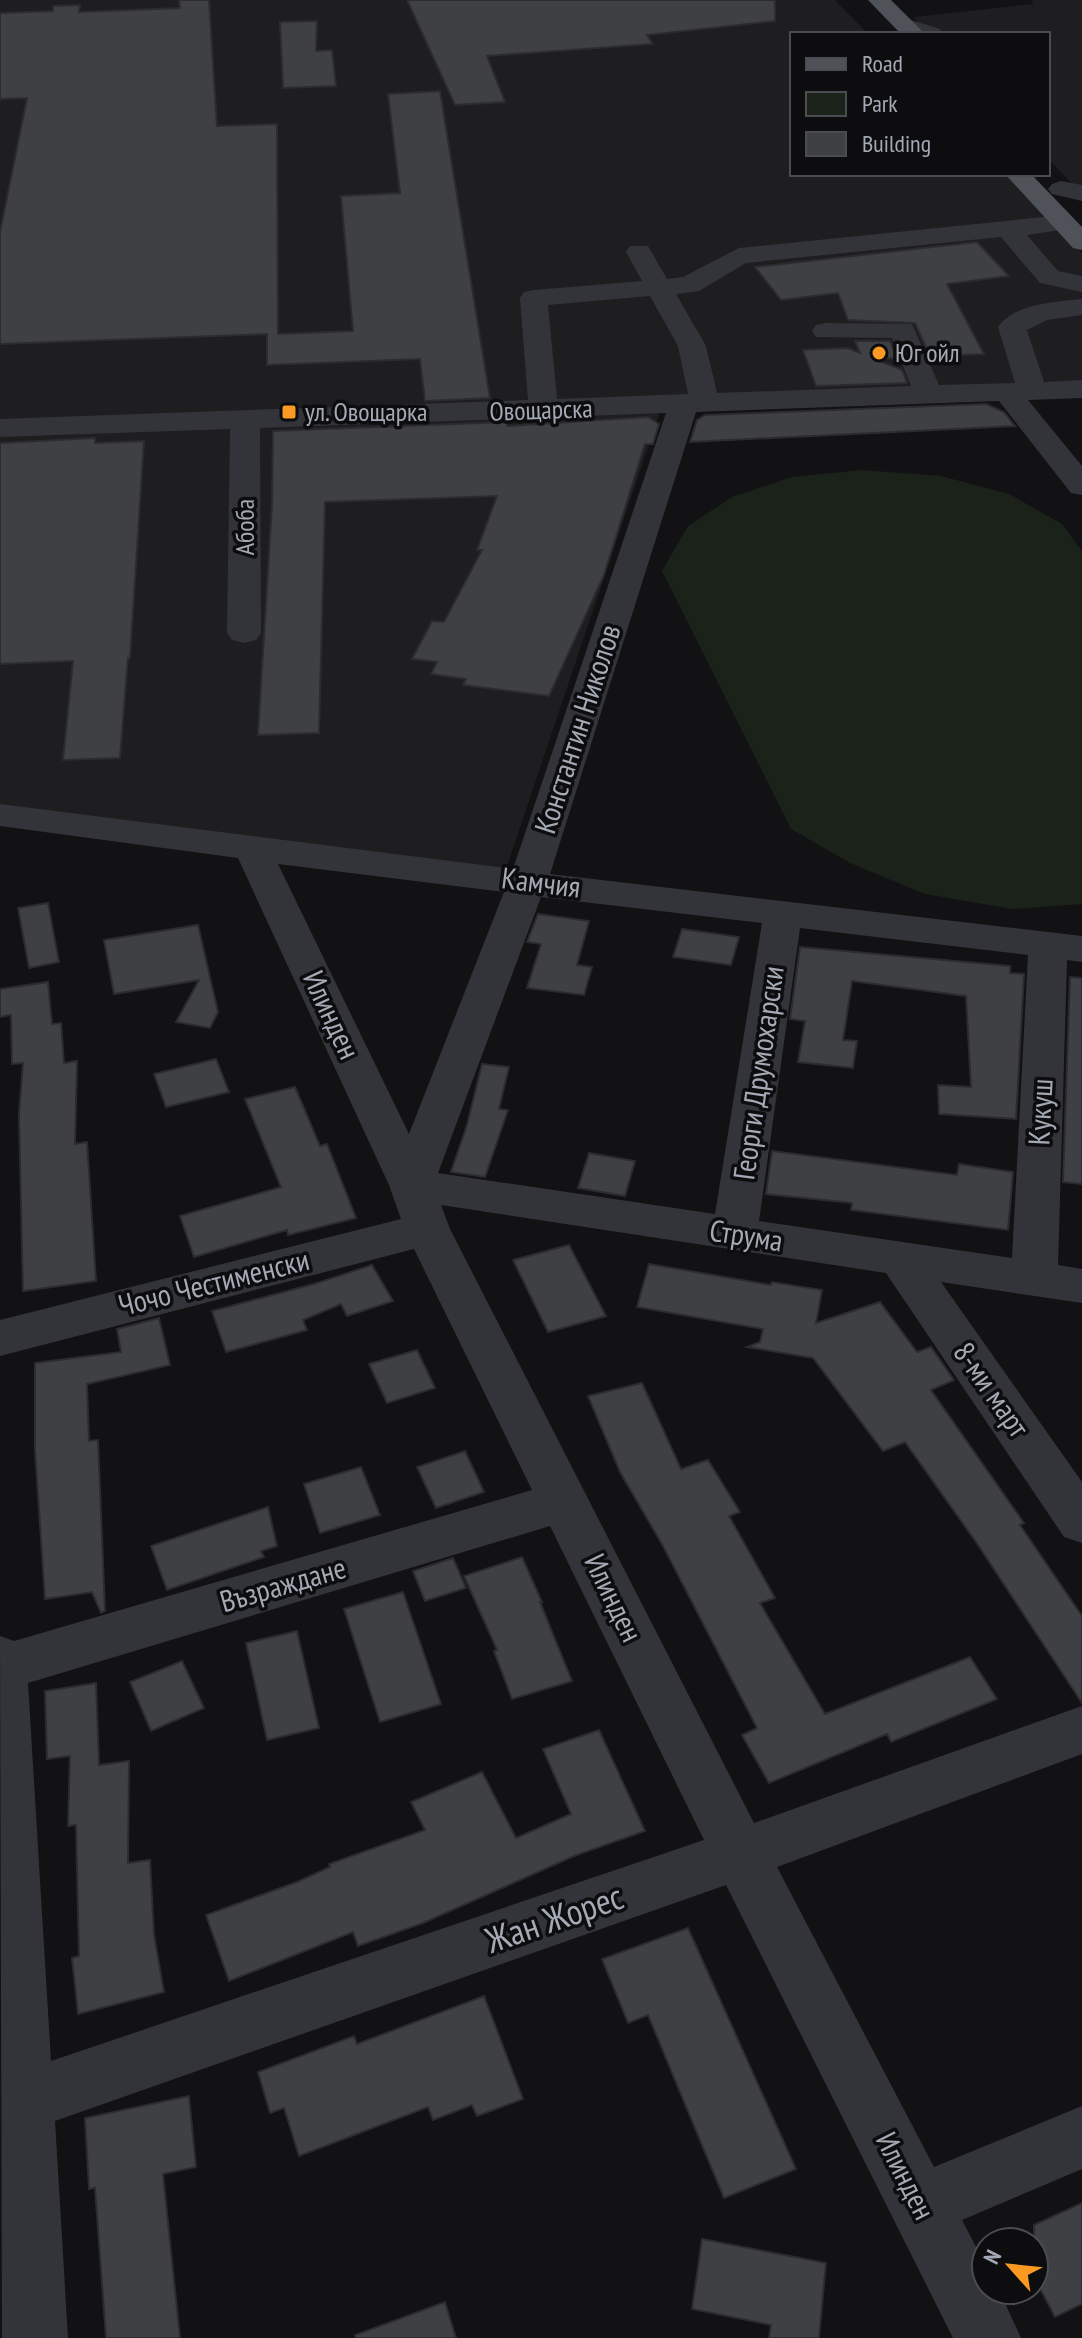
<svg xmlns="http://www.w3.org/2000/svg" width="1082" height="2338" font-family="'PT Sans Narrow',sans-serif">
<rect width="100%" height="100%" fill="#121214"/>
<g fill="#1e1e21">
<polygon points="0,0 835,0 868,34 792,34 792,174 1005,174 1082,253 1082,383 665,397 503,878 0,815"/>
<polygon points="1032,0 1082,0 1082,194 1048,159 1048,34 927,34 914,17 1033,4"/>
</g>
<polygon fill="#1a221a" points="862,470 941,476 1009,494 1062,524 1082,551 1082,904 1012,909 925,894 850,863 791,829 662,571 688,526 732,497 792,477"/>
<g fill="#3e4044" stroke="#2c2c30" stroke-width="2">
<polygon points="179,0 209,0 217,126 277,124 278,334 353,331 341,196 400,193 388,94 440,91 490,398 425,401 420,359 267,365 267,334 0,344 0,232 27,98 0,99 0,13 53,11 53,6 80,5 79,12 180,8"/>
<polygon points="407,0 775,0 775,21 647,35 653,44 487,56 505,102 455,105"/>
<polygon points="317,21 316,51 332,50 336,86 283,88 280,22"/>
<polygon points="977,242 1009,276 947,284 984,354 930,356 915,323 848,320 838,293 781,300 755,267"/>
<polygon points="855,341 890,341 897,358 875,359 902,370 907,383 816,386 803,350 848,348 860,353"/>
<polygon points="986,404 1004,412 1015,426 690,442 697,420 705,415"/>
<polygon points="648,417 659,424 653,444 645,444 604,575 549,696 463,685 466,679 431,674 437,662 412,659 432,621 444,622 482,550 477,550 497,496 325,502 319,733 258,735 272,504 273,431 507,422 507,426"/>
<polygon points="95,438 95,443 144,441 130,658 128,658 120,758 63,760 73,661 0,664 0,443"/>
<polygon points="48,903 59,962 29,968 18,908"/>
<polygon points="538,914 589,921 577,965 592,967 584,995 527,988 541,944 527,942"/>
<polygon points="198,925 218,1012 210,1028 176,1022 199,980 114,994 104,940"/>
<polygon points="682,929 739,937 731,965 673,957"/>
<polygon points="800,947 1010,966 1010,973 1024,974 1016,1119 939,1114 938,1085 971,1087 966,996 852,981 843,1040 857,1041 853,1068 798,1062 805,1021 790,1019"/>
<polygon points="1070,977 1082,978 1082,1184 1063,1182"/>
<polygon points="48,982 52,1024 61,1023 64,1063 77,1061 75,1144 87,1142 96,1281 23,1291 19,1115 23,1063 12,1064 11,1015 0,1017 0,989"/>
<polygon points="216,1059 229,1092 166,1107 154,1074"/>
<polygon points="482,1064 509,1067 499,1109 508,1110 485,1177 451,1172 467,1125"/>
<polygon points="295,1087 320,1146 327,1144 356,1218 288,1235 287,1230 194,1257 180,1216 281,1187 245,1099"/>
<polygon points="772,1151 957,1175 959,1164 1013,1172 1008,1230 851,1210 852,1203 766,1194"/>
<polygon points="589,1153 635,1161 625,1196 578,1188"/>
<polygon points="569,1245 606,1316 548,1332 513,1260"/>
<polygon points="649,1264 771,1285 772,1282 822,1290 816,1323 880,1302 917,1352 931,1347 954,1380 931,1390 1024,1523 1020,1525 1082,1616 1082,1703 976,1542 905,1442 883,1451 813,1358 747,1347 760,1342 763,1329 637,1307"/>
<polygon points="372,1265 393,1301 347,1316 341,1304 303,1320 307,1330 226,1352 212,1311 314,1284"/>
<polygon points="159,1318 170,1365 87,1384 89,1441 98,1440 105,1611 101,1613 92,1592 45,1599 35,1450 35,1363 121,1352 117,1329"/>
<polygon points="417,1350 435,1388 387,1403 369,1364"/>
<polygon points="642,1383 681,1469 708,1460 740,1512 729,1516 775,1598 760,1603 825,1714 970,1657 997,1699 891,1742 887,1734 769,1783 742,1735 757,1728 663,1546 620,1472 588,1396"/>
<polygon points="465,1451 484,1492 436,1508 417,1467"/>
<polygon points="361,1467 380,1515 320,1533 304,1484"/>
<polygon points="268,1507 277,1546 261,1551 264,1557 167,1590 151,1546"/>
<polygon points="522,1557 542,1602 540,1602 572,1681 512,1699 494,1651 497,1650 464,1576"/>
<polygon points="453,1558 466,1588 425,1601 413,1571"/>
<polygon points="403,1592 441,1704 380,1722 344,1609"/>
<polygon points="297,1631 319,1728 267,1740 246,1643"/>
<polygon points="182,1661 204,1708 151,1731 130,1682"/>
<polygon points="96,1683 99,1765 129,1761 128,1863 150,1860 154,1935 164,1992 78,2014 72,1958 79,1956 76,1825 68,1826 70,1756 47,1759 45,1691"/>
<polygon points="599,1730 645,1831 574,1856 423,1923 358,1946 353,1932 229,1981 206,1915 297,1882 330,1867 329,1864 425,1830 411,1802 482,1772 516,1838 571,1814 543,1749"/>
<polygon points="688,1928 796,2169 724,2198 648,2015 628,2023 602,1959"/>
<polygon points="484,1996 523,2099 477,2116 472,2105 433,2120 428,2107 299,2156 284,2108 270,2113 258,2072 354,2036 357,2044"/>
<polygon points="189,2096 196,2167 163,2174 180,2338 106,2338 95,2188 89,2189 85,2118"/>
<polygon points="1082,2203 1082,2304 1055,2317 1034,2277 1034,2225"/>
<polygon points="702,2239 826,2263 819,2338 769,2338 771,2325 692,2309"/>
<polygon points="445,2302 456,2338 356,2338 355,2335"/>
</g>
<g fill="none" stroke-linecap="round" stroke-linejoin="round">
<g fill="#333439" fill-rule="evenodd">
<path d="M905,18L940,29L943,34C926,34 906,38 894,25L897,20Z"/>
<polygon points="1061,181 1082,185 1082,201 1052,194 1048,189 1052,184"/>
<path d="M1064,215L1073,218L1077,223L1073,228L1027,235L1058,271L1082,276V292L1040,283L1001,237L746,263L699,291L676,294L706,346L717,393L911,386L892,338L816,337L812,331L816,325L826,323L912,324L939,385L1015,383L998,327C1015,303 1056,302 1082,299V315L1047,320L1027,330L1044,382L1082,380V398L1028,400L1082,466V495L1071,493L999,401L696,412L550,874L1082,936V962L1067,960L1058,1265L1082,1269V1303L941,1282L1082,1482V1543L1064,1537L886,1273L441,1205L450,1229L754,1823L1082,1706V1754L777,1867L934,2167L1082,2106V2169L962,2220L986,2266V2290H999L1021,2338H953L726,1885L55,2121L68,2338H2L0,1636L14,1641L532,1490L414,1249L0,1356V1320L401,1219L389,1185L238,858L0,826V804L513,869L666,413L260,428L261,633L256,640L244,643L232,640L227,633L230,429L0,437V419L528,400L520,298L524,292L534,290L642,281L626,252L630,246H648L667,279L683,277L739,248ZM650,296L678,346L688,394L557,399L548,305ZM278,864L504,892L409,1134ZM541,897L762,923L715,1214L438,1173ZM800,928L1028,955L1012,1258L759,1221ZM550,1526L704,1840L51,2061L28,1683Z"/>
</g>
<g fill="#4f5258" fill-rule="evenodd">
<polygon points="868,0 891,0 925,34 901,34"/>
<polygon points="1005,174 1031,174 1082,227 1082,250 1073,248"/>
</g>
</g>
<g fill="#fb9a23" stroke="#0d0d0f" stroke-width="3">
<circle cx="879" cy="353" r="8"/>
<rect x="281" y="404" width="16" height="16" rx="4"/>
</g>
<g text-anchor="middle" stroke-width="7" stroke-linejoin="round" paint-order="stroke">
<g font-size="26" fill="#a3aab5" stroke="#0d0d0f" text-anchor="start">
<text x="895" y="362">Юг ойл</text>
<text x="305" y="421">ул. Овощарка</text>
</g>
<g font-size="26" fill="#a3aab5" stroke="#0d0d0f">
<text transform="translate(541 410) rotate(-2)" y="9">Овощарска</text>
<text transform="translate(245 527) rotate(-90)" y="9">Абоба</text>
</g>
<g font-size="30" fill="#a3aab5" stroke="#0d0d0f">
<text transform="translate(578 729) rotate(-72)" y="10">Константин Николов</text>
<text transform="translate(541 883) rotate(7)" y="10">Камчия</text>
<text transform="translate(331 1015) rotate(65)" y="10">Илинден</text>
<text transform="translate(759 1073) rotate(-82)" y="10">Георги Друмохарски</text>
<text transform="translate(1041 1112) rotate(-87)" y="10">Кукуш</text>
<text transform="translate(746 1236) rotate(9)" y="10">Струма</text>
<text transform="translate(214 1283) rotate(-14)" y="10">Чочо Честименски</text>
<text transform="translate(991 1390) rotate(55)" y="10">8-ми март</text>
<text transform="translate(283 1585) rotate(-16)" y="10">Възраждане</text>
<text transform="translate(613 1598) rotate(64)" y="10">Илинден</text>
<text transform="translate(905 2176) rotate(63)" y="10">Илинден</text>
</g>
<g font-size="36" fill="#a3aab5" stroke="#0d0d0f">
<text transform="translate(554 1918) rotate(-19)" y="13">Жан Жорес</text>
</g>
</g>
<rect x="790" y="32" width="260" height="144" fill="#0d0d0f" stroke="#494c51" stroke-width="2"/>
<rect x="806" y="58" width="40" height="12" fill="#4f5258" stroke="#494c51" stroke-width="2"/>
<text x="862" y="72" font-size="24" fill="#a3aab5">Road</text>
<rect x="806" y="92" width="40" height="24" fill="#1a221a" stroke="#494c51" stroke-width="2"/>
<text x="862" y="112" font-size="24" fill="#a3aab5">Park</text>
<rect x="806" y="132" width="40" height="24" fill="#3e4044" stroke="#494c51" stroke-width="2"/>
<text x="862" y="152" font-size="24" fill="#a3aab5">Building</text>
<g transform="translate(1010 2266) rotate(297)"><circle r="38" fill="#0d0d0f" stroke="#494c51" stroke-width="2"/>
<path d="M0-6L14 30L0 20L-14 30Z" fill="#fb9a23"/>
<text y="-12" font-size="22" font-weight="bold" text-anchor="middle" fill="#a3aab5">N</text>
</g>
</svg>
